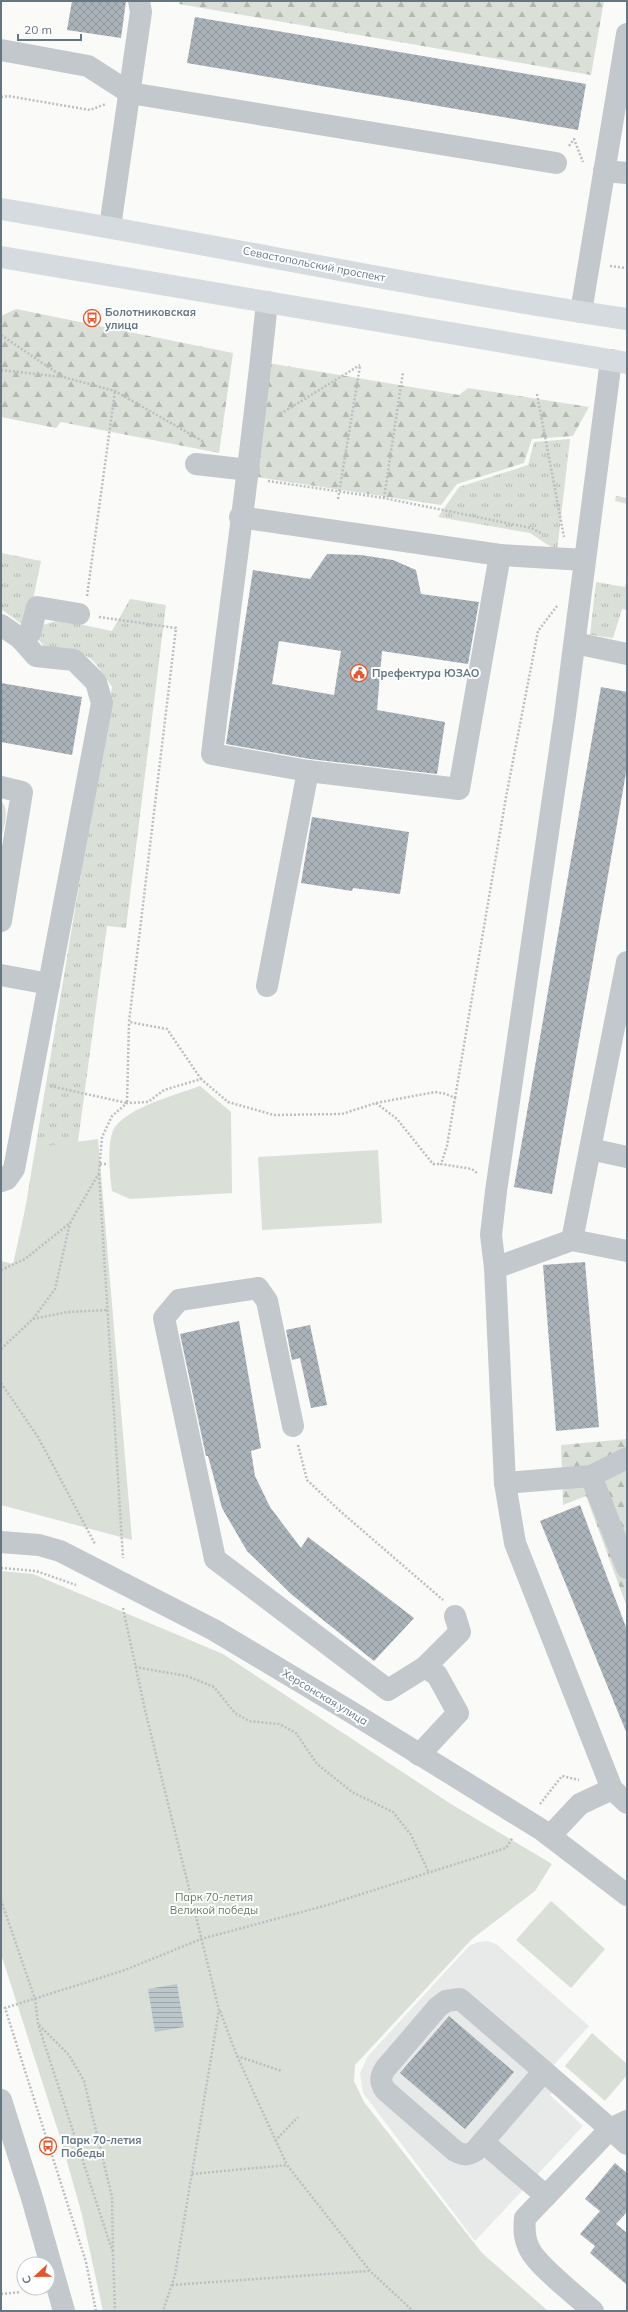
<svg xmlns="http://www.w3.org/2000/svg" width="628" height="2312" font-family="Mulish,sans-serif">
<defs>
<pattern id="grass-tufts" width="24" height="20" patternUnits="userSpaceOnUse"><rect width="24" height="20" fill="#dadfd7"/><path d="M3 7l-1-3M5 7V3M7 7l1-3M15 17l-1-3M17 17v-4M19 17l1-3" fill="none" stroke="#b4b9b4"/></pattern>
<pattern id="forest-firs" width="22" height="20" patternUnits="userSpaceOnUse"><rect width="22" height="20" fill="#dadfd7"/><path d="M5 1l3.5 6h-7zM16 11l3.5 6h-7z" fill="#b4b9b4"/></pattern>
<pattern id="water-rules" width="6" height="5" patternUnits="userSpaceOnUse"><rect width="6" height="5" fill="#bbc7cb"/><path d="M0 2.5h6" fill="none" stroke="#9ca6aa"/></pattern>
<pattern id="building-cross-hatch" width="8" height="8" patternUnits="userSpaceOnUse"><rect width="8" height="8" fill="#aab3b9"/><path d="M0 0l8 8M0 8l8-8" fill="none" stroke="#8e969c"/></pattern>
</defs>
<rect width="100%" height="100%" fill="#fafaf8"/>
<polygon fill="#e8e9e9" points="488,1941 496,1944 589,2026 551,2068 564,2080 550,2095 583,2126 475,2241 363,2093 360,2073 368,2056 469,1946 478,1942"/>
<g fill="url(#grass-tufts)">
<polygon points="570,439 557,551 530,533 438,517 459,487 528,465 534,442"/>
<polygon points="616,496 627,498 627,504 615,501"/>
<polygon points="1,553 41,561 27,628 1,609"/>
<polygon points="627,578 627,610 622,609 613,638 590,635 596,582 625,587"/>
<path d="M130,599L166,605L126,928L107,926L74,1171L23,1222L112,687C91,656 89,649 49,652L38,639L43,625L59,620L112,631Z"/>
</g>
<g fill="url(#forest-firs)">
<polygon points="180,1 604,1 591,75 179,4"/>
<polygon points="16,309 233,353 219,453 61,422 56,428 1,417 1,316"/>
<polygon points="268,363 459,395 468,388 589,407 573,436 532,439 524,463 457,484 441,505 256,477"/>
<polygon points="627,1439 627,1607 586,1496 563,1505 561,1445"/>
</g>
<g fill="#dadfd7">
<path d="M1,801C11,809 3,829 1,840Z"/>
<path d="M200,1086L231,1112L232,1193L130,1199L112,1191C110,1175 106,1141 115,1127C131,1106 176,1095 200,1086Z"/>
<polygon points="98,1139 132,1540 1,1505 1,1261 13,1264 39,1147"/>
<polygon points="378,1150 382,1223 262,1230 258,1157"/>
<polygon points="1,1571 33,1574 223,1654 451,1804 552,1864 535,1891 472,1939 355,2065 354,2081 364,2102 482,2253 548,2311 103,2311 82,2215 61,2140 1,1954"/>
<polygon points="551,1901 605,1949 571,1988 516,1940"/>
<polygon points="592,2033 627,2064 627,2075 605,2101 565,2066"/>
</g>
<polygon fill="url(#water-rules)" points="177,1984 184,2027 155,2032 148,1989"/>
<g fill="url(#building-cross-hatch)" fill-rule="evenodd">
<polygon points="72,1 126,1 121,38 67,30"/>
<polygon points="195,17 586,84 578,130 187,63"/>
<path d="M327,554L361,555L393,560L416,570L421,594L479,602L468,664L382,651L377,710L445,722L437,774L310,759L226,744L253,570L310,579ZM279,641L341,651L334,695L272,684Z"/>
<polygon points="1,683 82,697 72,755 1,742"/>
<polygon points="601,687 627,692 627,767 552,1194 514,1187"/>
<polygon points="312,817 409,832 400,894 353,888 352,891 301,883"/>
<polygon points="585,1262 599,1427 556,1431 543,1265"/>
<polygon points="239,1321 261,1448 251,1451 255,1476 270,1507 301,1548 308,1537 414,1618 374,1661 291,1594 247,1551 222,1508 208,1456 206,1456 180,1334"/>
<polygon points="310,1325 327,1405 311,1408 300,1358 292,1360 286,1330"/>
<polygon points="580,1505 627,1630 627,1734 540,1521"/>
<polygon points="449,2016 514,2072 465,2129 400,2073"/>
<polygon points="615,2163 627,2173 627,2212 616,2224 627,2233 627,2285 590,2253 595,2246 580,2234 600,2211 585,2199"/>
</g>
<g fill="none" stroke-linecap="round" stroke-linejoin="round">
<g stroke="#bbbfc2" stroke-width="2.5" stroke-dasharray="2 2" stroke-linecap="butt">
<polyline points="1,97 8,96 90,110 106,104"/>
<polyline points="569,146 574,139 583,162"/>
<polyline points="610,266 627,268"/>
<polyline points="1,335 63,377 115,391 204,442"/>
<polyline points="1,370 62,377"/>
<polyline points="537,394 564,537"/>
<polyline points="277,416 360,365"/>
<polyline points="268,481 384,498 531,528 543,534"/>
<polyline points="384,498 403,372"/>
<polyline points="338,499 360,366"/>
<polyline points="87,596 115,391"/>
<polyline points="99,617 176,628 129,1022 167,1029 201,1079"/>
<polyline points="50,1086 127,1103 129,1022"/>
<polyline points="455,1098 506,797 538,631 557,606"/>
<polyline points="376,1103 397,1119 433,1164 441,1164"/>
<polyline points="100,1164 108,1164"/>
<polyline points="99,1174 123,1558"/>
<polyline points="1,1270 25,1259 70,1223 99,1173 102,1137 112,1116 127,1103 148,1102 164,1090 201,1079 228,1102 274,1115 342,1114 376,1103 435,1092 446,1094 455,1098 447,1146 441,1164 472,1169 477,1173"/>
<polyline points="33,1319 67,1312 108,1310"/>
<polyline points="1,1349 33,1319 55,1289 70,1223"/>
<polyline points="1,1383 38,1437 95,1544"/>
<polyline points="298,1445 307,1480 340,1511 443,1600"/>
<polyline points="1,1568 36,1571 76,1585"/>
<polyline points="123,1608 145,1710 219,2010 175,2275 163,2311"/>
<polyline points="135,1667 187,1676 214,1687 235,1713 249,1721 279,1724 296,1733 317,1764 352,1792 393,1812 411,1835 429,1873"/>
<polyline points="540,1804 562,1776 579,1780"/>
<polyline points="1,1900 35,1999 38,2024 113,2253 115,2311"/>
<polyline points="220,2011 237,2056 282,2071"/>
<polyline points="39,2025 69,2055 84,2081 112,2197 113,2251"/>
<polyline points="237,2056 287,2165"/>
<polyline points="275,2141 298,2117"/>
<polyline points="192,2174 287,2165 370,2271 413,2311"/>
<polyline points="172,2285 369,2271"/>
<polyline points="1,2294 21,2292"/>
<polyline points="96,2311 86,2262 5,2008 125,1970 201,1939 324,1906 506,1848 513,1837"/>
</g>
<g stroke="#c3c8cc" stroke-width="22">
<polyline points="1,50 88,66 130,93 556,163"/>
<polyline points="604,171 627,173"/>
<polyline points="110,227 141,12 139,1"/>
<path d="M267,302C252,453 230,603 212,754L308,771L459,789L500,555"/>
<polyline points="581,312 627,34"/>
<polyline points="196,464 249,470"/>
<polyline points="240,517 500,555 585,560"/>
<polyline points="1,625 20,638 36,656 74,660 96,682 102,703 14,1169 7,1179 1,1181"/>
<polyline points="20,638 30,633 37,607 79,614"/>
<polyline points="575,643 627,654"/>
<polyline points="1,787 22,792 1,921"/>
<polyline points="1,975 49,984"/>
<polyline points="267,986 308,771"/>
<polyline points="590,1149 627,1157"/>
<polyline points="572,1240 627,962"/>
<polyline points="627,1251 572,1240 495,1268 505,1483 515,1543 612,1789 627,1803"/>
<polyline points="495,1268 491,1235 496,1191 565,715 611,360"/>
<polyline points="293,1426 267,1301 258,1288 179,1300 164,1318 215,1559 388,1690 425,1667 460,1632 455,1616"/>
<polyline points="591,1476 627,1568"/>
<polyline points="505,1483 591,1476 627,1458"/>
<polyline points="1,1542 39,1545 60,1551 214,1630 356,1715 542,1830 627,1895"/>
<polyline points="419,1755 458,1713 437,1675 425,1667"/>
<polyline points="550,1836 580,1804 612,1789"/>
<path d="M544,2071L475,2151C467,2156 463,2155 455,2151L385,2090C380,2082 380,2077 385,2069L438,2007L446,2001L460,1999C516,2047 572,2095 627,2144"/>
<polyline points="1,2100 32,2198 64,2311"/>
<polyline points="483,2142 546,2196"/>
<path d="M593,2311C578,2297 536,2265 529,2248C524,2238 524,2229 525,2218L610,2129L627,2121"/>
</g>
<g stroke="#d6dbdf" stroke-width="22">
<path d="M1,209C210,243 417,288 627,319"/>
<polyline points="1,257 627,363"/>
</g>
</g>
<defs>
<g id="bus-ring" transform="scale(0.9)"><circle r="9.5" fill="#fff" stroke="#e4572e" stroke-width="1.5"/><path d="M-5-6H5V4H4V6H2V4H-2V6H-4V4H-5ZM-3.5-4V0h7V-4ZM-3.5 1.2v1.5H-2V1.2ZM2 1.2v1.5H3.5V1.2Z" fill="#e4572e"/></g>
<g id="civic-ring" transform="scale(0.9)"><circle r="9.5" fill="#fff" stroke="#e4572e" stroke-width="1.5"/><path d="M-.6-6.5H3V-4.5H.6V-3L4-1V1h2V6H-6V1h2V-1L-.6-3ZM-1.2 2.5V6h2.4V2.5Z" fill="#e4572e"/></g>
</defs>
<g fill-rule="evenodd">
<use href="#bus-ring" x="92" y="318"/>
<use href="#civic-ring" x="359" y="673"/>
<use href="#bus-ring" x="48" y="2146"/>
</g>
<g text-anchor="middle" stroke-width="4" stroke-linejoin="round" paint-order="stroke">
<g font-size="11" fill="#657683" stroke="#fff">
<text transform="translate(314 264) rotate(11)" y="4">Севастопольский проспект</text>
<text transform="translate(325 1697) rotate(31)" y="4">Херсонская улица</text>
</g>
<g font-size="11" font-weight="bold" fill="#657683" stroke="#fff" text-anchor="start">
<text x="105" y="316">Болотниковская<tspan x="105" dy="13">улица</tspan></text>
<text x="372" y="677">Префектура ЮЗАО</text>
<text x="61" y="2144">Парк 70-летия<tspan x="61" dy="13">Победы</tspan></text>
</g>
<g font-size="11" fill="#687a64" stroke="#fff">
<text x="214" y="1901">Парк 70-летия<tspan x="214" dy="13">Великой победы</tspan></text>
</g>
</g>
<rect width="628" height="2312" fill="none" stroke="#657683" stroke-width="4"/>
<g transform="translate(36 2276) rotate(248)"><circle r="19" fill="#ffffff" stroke="#c1c8cd"/>
<path d="M0-3L7 15L0 10L-7 15Z" fill="#e4572e"/>
<text y="-6" font-size="11" font-weight="bold" text-anchor="middle" fill="#657683">С</text>
</g>
<path d="M18 34v6h63v-6" fill="none" stroke="#657683" stroke-width="2"/>
<text x="24" y="34" font-size="12" fill="#657683" stroke="#ffffff" stroke-width="3" paint-order="stroke">20 m</text>
</svg>
